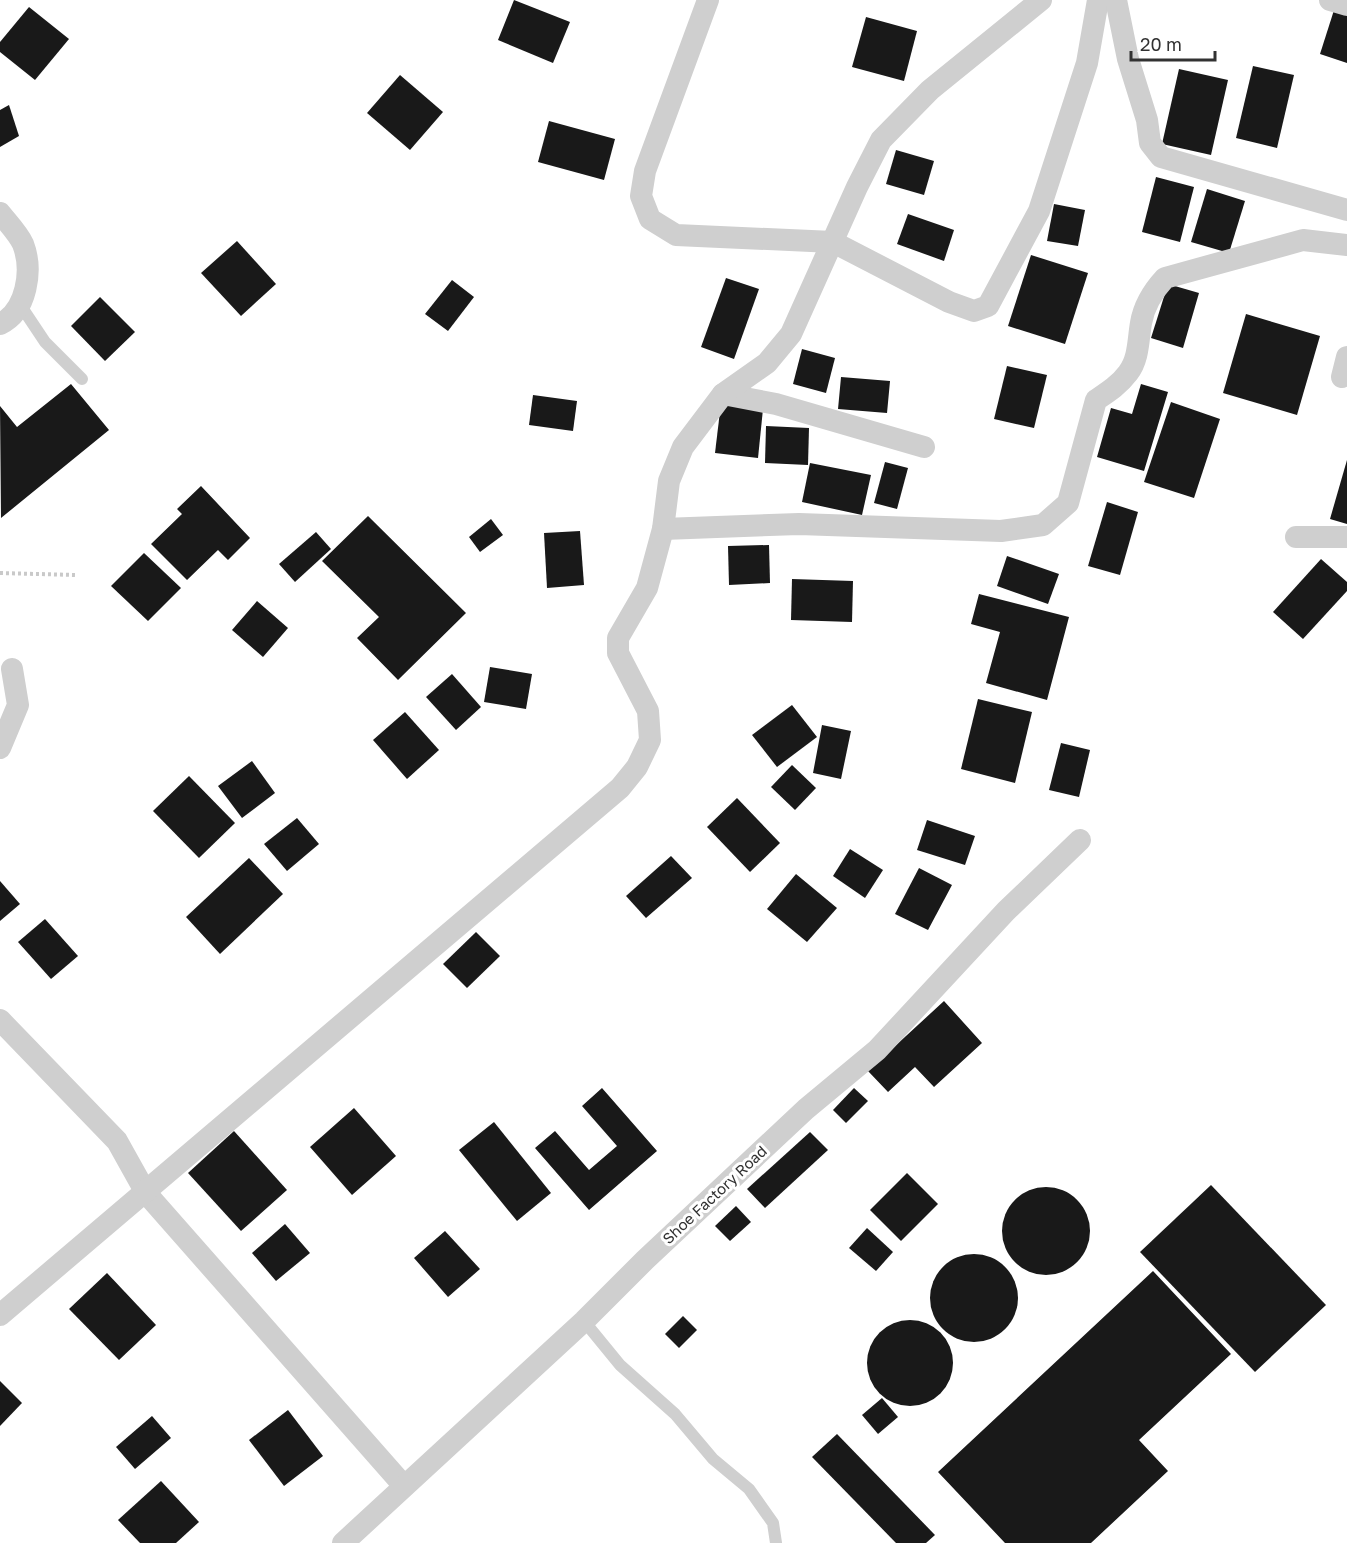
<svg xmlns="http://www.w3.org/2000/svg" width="1347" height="1543" font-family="'Golos Text',sans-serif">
<rect width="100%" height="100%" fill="#fff"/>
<g fill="#191919">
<polygon points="514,0 570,22 553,63 498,40"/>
<polygon points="29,7 69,39 35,80 0,52 0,42"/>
<polygon points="1335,7 1347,10 1347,63 1320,54"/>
<polygon points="866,17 917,31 904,81 852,67"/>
<polygon points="1253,66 1294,75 1277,148 1236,138"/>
<polygon points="1179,69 1228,80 1211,155 1162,144"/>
<polygon points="400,75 443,112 410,150 367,113"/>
<polygon points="9,105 19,136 0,147 0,110"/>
<polygon points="549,121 615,139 604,180 538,162"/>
<polygon points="896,150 934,161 924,195 886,184"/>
<polygon points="1156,177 1194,187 1180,242 1142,232"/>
<polygon points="1207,189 1245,201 1229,253 1191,242"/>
<polygon points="1054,204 1085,210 1078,246 1047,241"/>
<polygon points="908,214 954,230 944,261 897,244"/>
<polygon points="237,241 276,284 241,316 201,273"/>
<polygon points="1031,255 1088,273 1065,344 1008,326"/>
<polygon points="726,278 759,289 734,359 701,347"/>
<polygon points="452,280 474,297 448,331 425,314"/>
<polygon points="1168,284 1199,293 1183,348 1151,338"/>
<polygon points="100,297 135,332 105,361 71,326"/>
<polygon points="1246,314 1320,336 1297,415 1223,393"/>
<polygon points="802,349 835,358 826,393 793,384"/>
<polygon points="1007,366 1047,375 1034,428 994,419"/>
<polygon points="841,377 890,381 887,413 838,409"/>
<polygon points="71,384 109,430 1,518 0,406 17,427"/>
<polygon points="1141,384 1168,392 1144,471 1097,457 1111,408 1132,414"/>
<polygon points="533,395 577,401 573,431 529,425"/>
<polygon points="1171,402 1220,419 1194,498 1144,482"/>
<polygon points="721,403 763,409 758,458 715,453"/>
<polygon points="766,426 809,428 808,465 765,463"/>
<polygon points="1347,460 1347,524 1330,519"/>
<polygon points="885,462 908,468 897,509 874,503"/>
<polygon points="810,463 871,475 862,515 802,502"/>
<polygon points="201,486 250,538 228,560 218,550 187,580 151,544 182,514 177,509"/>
<polygon points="1107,502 1138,512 1120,575 1088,566"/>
<polygon points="368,516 466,613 398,680 357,638 379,617 322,561"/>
<polygon points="491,519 503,535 480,552 469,537"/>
<polygon points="580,531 584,585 547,588 544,533"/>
<polygon points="316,532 331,549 295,582 279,564"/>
<polygon points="769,545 770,583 729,585 728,546"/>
<polygon points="144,553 181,588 148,621 111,586"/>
<polygon points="1007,556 1059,574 1048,604 997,586"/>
<polygon points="1321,559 1347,582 1347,591 1303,639 1273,612"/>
<polygon points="792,579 853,581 852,622 791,620"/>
<polygon points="979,594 1069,617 1047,700 986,683 1000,632 971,624"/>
<polygon points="257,601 288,628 263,657 232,630"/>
<polygon points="490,667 532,674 526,709 484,702"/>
<polygon points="452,674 481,707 456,730 426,697"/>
<polygon points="978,699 1032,712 1015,783 961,769"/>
<polygon points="792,705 817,737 777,767 752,735"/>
<polygon points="405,712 439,750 407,779 373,740"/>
<polygon points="822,725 851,731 841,779 813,773"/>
<polygon points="1061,743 1090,750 1079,797 1049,790"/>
<polygon points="252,761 275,793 242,818 218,786"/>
<polygon points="792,765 816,788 795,810 771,787"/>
<polygon points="189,776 235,823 199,858 153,811"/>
<polygon points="737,798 780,843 750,872 707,827"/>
<polygon points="297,818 319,844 287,871 264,844"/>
<polygon points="927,820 975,836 965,865 917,850"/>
<polygon points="850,849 883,870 865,898 833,876"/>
<polygon points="671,856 692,878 646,918 626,896"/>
<polygon points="249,858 283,894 220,954 186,917"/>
<polygon points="919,868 952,885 928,930 895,914"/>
<polygon points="796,874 837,908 807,942 767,909"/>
<polygon points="0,881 20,904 0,921"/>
<polygon points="45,919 78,956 51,979 18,942"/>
<polygon points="476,932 500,956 467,988 443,964"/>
<polygon points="944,1001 982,1043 934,1087 915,1067 888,1092 868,1071"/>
<polygon points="602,1088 657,1151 589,1210 535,1148 555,1131 589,1170 617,1146 582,1106"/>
<polygon points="854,1088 868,1101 846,1123 833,1110"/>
<polygon points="354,1108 396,1156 352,1195 310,1147"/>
<polygon points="494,1122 551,1193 517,1221 459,1150"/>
<polygon points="234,1131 287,1190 241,1231 188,1173"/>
<polygon points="810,1132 828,1150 765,1208 747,1189"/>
<polygon points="907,1173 938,1204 901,1241 870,1210"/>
<polygon points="1211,1185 1326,1305 1255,1372 1140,1252"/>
<circle cx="1046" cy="1231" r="44"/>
<polygon points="736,1206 751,1222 730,1241 715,1226"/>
<polygon points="285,1224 310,1253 276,1281 252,1253"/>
<polygon points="867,1228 893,1252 876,1271 849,1248"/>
<polygon points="445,1231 480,1269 448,1297 414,1258"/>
<circle cx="974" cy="1298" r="44"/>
<polygon points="1153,1271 1231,1354 1139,1440 1168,1471 1091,1543 1005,1543 938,1472"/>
<polygon points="107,1273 156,1325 119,1360 69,1309"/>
<polygon points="683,1316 697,1330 679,1348 665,1334"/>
<circle cx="910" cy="1363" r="43"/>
<polygon points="0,1381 22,1403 0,1426"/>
<polygon points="882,1398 898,1417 878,1434 862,1415"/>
<polygon points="288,1410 323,1456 284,1486 249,1440"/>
<polygon points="152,1416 171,1438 135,1469 116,1447"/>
<polygon points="837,1434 935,1535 926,1543 896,1543 812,1457"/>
<polygon points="161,1481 199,1522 176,1543 140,1543 118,1520"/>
</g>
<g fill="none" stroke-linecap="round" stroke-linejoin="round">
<polyline stroke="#c9c9c9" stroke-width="4" stroke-dasharray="3 3" stroke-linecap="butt" points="0,573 75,575"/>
<g stroke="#cfcfcf" stroke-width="12">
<polyline points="21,306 45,342 82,379"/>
<polyline points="584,1321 620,1365 675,1414 713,1459 749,1489 773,1523 776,1543"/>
</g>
<g stroke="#cfcfcf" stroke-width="22">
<polyline points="708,0 645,171 641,196 650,219 676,235 833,242 949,302 974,311 988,306 1039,211 1087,63 1098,0"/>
<polyline points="1116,0 1128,59 1147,120 1150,143 1161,157 1347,210"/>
<polyline points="1330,0 1347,5"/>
<path d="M0,213C7,222 18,233 23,244C33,270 27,311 0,324"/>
<polyline points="1342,377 1347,357"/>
<polyline points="723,394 776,404 924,447"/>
<path d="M663,529L799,524L1001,531L1043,525L1068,503L1096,400C1108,392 1119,385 1128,373C1139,359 1138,340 1141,323C1144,305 1153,291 1165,278L1303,240L1347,245"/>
<polyline points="1296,537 1347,537"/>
<polyline points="0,748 18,705 12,669"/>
<polyline points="0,1020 117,1141 146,1193 404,1486"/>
<polyline points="0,1315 620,788 637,767 650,740 648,711 618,653 618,638 647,588 663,529 669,481 683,447 723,394 767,363 791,334 857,187 881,140 930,90 1041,0"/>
<polyline points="343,1543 584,1321 645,1260 806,1109 877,1050 1006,911 1080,840"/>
</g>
</g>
<g text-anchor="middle" stroke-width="6" stroke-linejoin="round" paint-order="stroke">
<g font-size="15" fill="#323232" stroke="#fff">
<text transform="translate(715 1195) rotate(-43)" y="5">Shoe Factory Road</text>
</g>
</g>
<path d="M1131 51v9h84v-9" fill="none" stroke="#323232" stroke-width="3"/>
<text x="1140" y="51" font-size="18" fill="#323232" stroke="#ffffff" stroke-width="4.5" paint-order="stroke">20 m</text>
</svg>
